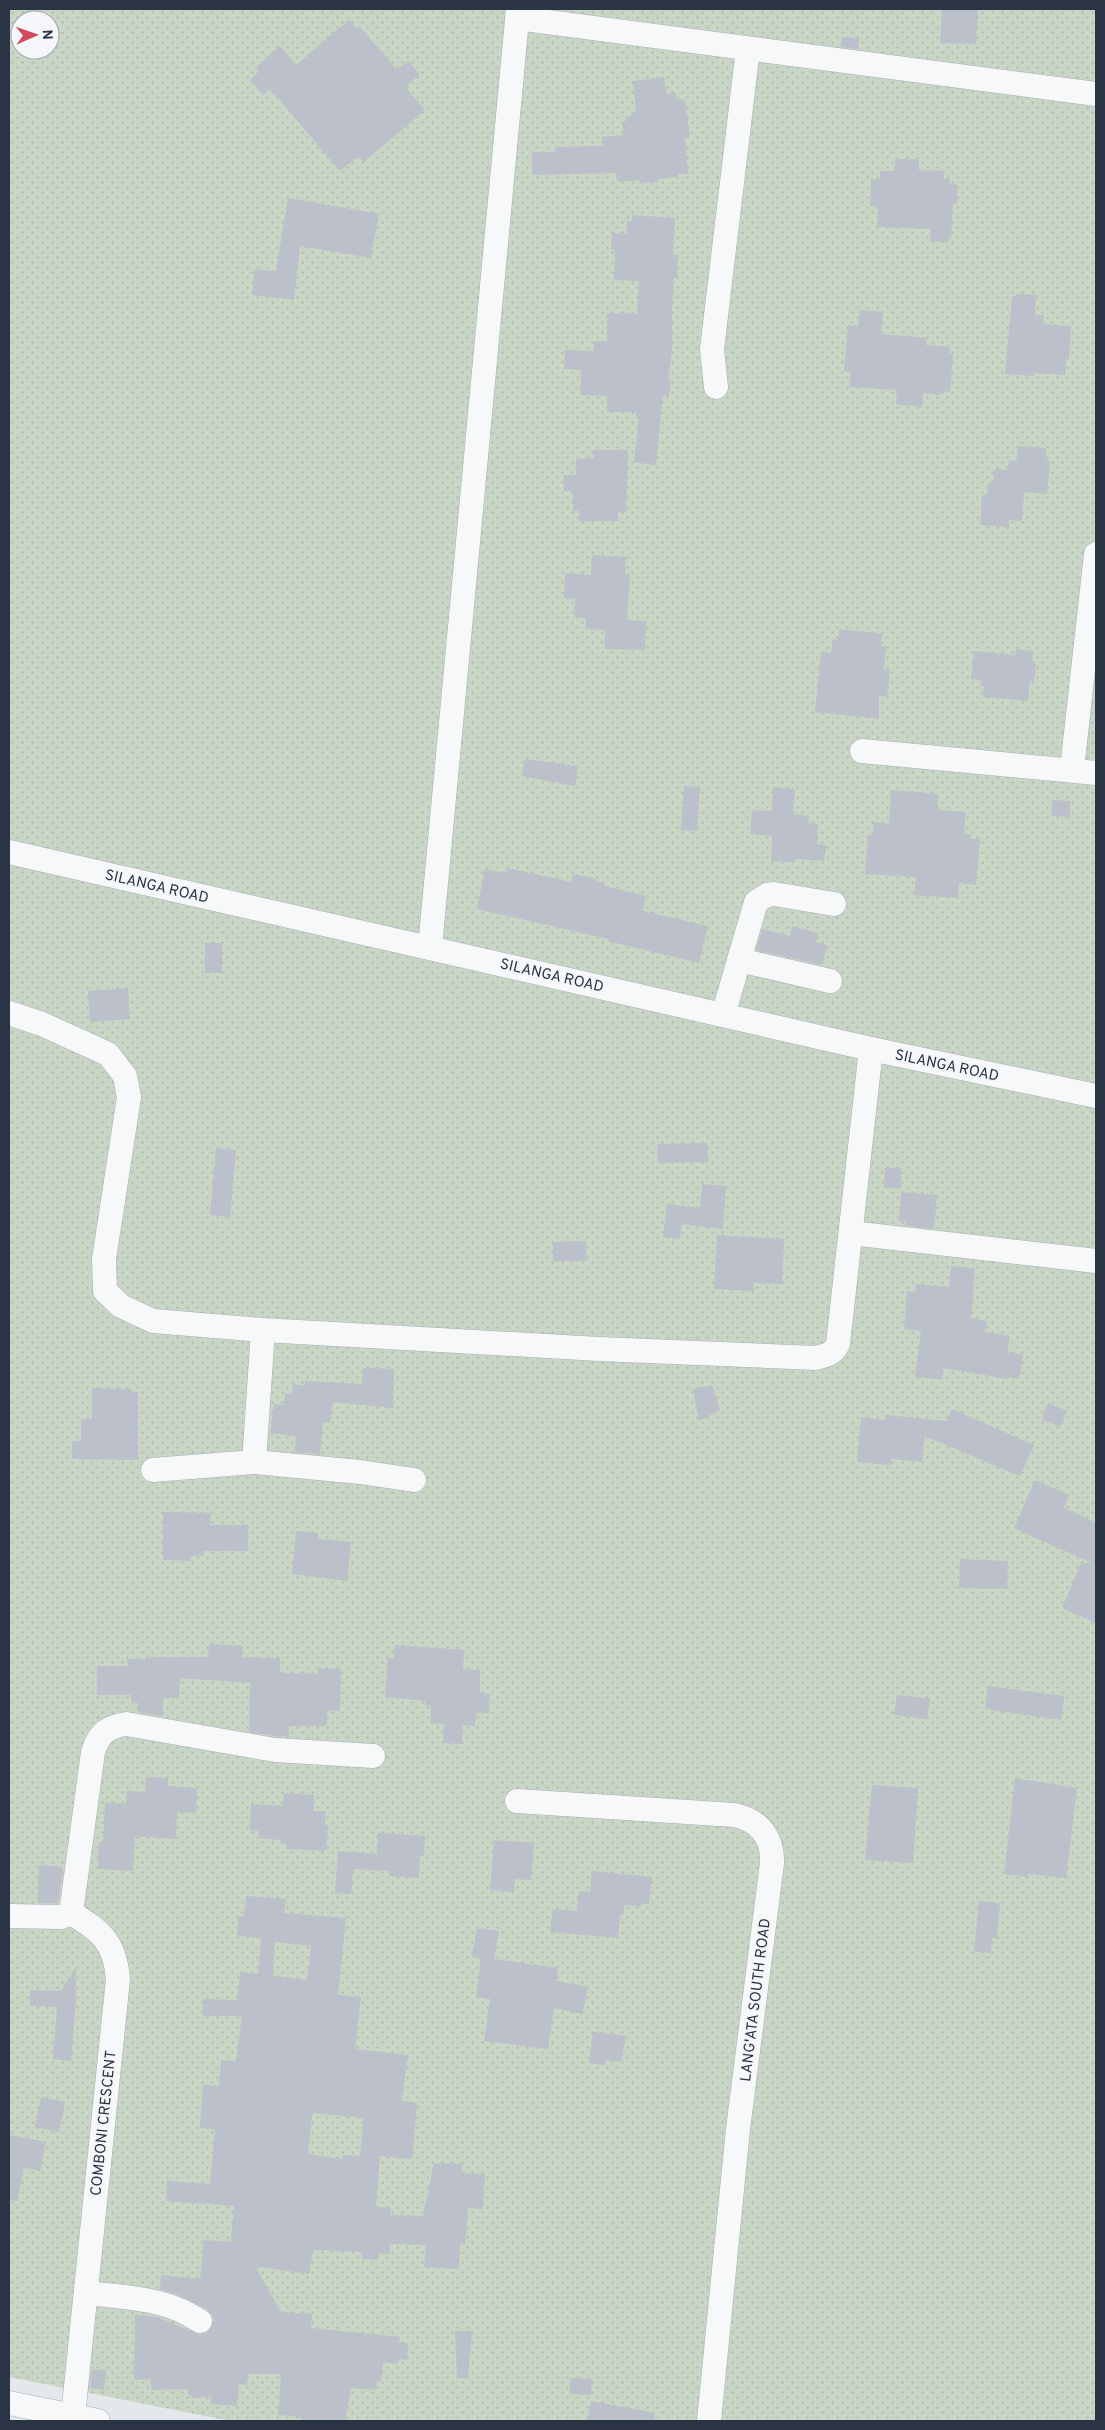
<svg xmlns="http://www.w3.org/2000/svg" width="1105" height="2430" font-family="Overpass,sans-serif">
<defs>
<pattern id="garden-dots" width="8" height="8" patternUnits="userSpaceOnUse" patternTransform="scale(1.25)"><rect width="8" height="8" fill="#c9d6c5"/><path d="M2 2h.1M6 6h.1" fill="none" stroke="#adb8ab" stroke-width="1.8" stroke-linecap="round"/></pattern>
</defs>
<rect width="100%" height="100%" fill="#e4e7ec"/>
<path fill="url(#garden-dots)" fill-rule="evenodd" d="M9,9H1096V2421H230L9,2377ZM20,20H50V50H20Z"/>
<g fill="#bbc0ca" fill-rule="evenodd">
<polygon points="942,9 978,9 976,44 940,43"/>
<polygon points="349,20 356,28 359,26 397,70 408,61 420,74 405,87 425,110 364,162 358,156 340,171 270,89 263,95 250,80 259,71 256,67 280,46 296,65"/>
<polygon points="842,37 859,38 858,49 841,47"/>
<polygon points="664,77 666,94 676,93 676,100 685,99 690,137 685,137 688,174 678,174 678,177 658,179 658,182 640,183 639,180 617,182 616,173 532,175 532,152 555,152 555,147 603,146 602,137 624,135 622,124 636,110 633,81"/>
<polygon points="895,159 919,159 919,170 944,171 944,179 950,179 950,184 957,185 957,204 953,204 951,238 948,237 948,242 930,241 931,229 877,227 878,207 870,206 871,179 880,179 880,171 894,171"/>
<polygon points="288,198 379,214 371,258 300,246 294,300 252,295 255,269 276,271"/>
<polygon points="632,215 675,218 673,255 678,255 677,278 674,278 672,306 672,350 668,380 671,380 669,396 663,396 656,465 634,462 639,417 636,416 636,412 607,412 607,396 580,395 581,370 564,369 565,350 594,351 594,341 607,341 607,313 637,314 639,281 614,280 615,250 611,249 612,233 627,234 627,221 632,221"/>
<polygon points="1016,294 1036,295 1035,315 1044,315 1043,324 1071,326 1069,360 1066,359 1065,375 1034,373 1034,376 1005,374 1012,296 1016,296"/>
<polygon points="860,310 883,312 881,334 927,338 926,345 950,347 949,354 953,354 950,392 941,391 940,395 923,393 922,407 896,404 897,390 849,387 851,372 844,371 848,325 858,326"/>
<polygon points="1018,446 1046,448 1046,460 1050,461 1047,494 1024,492 1022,521 1009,520 1009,527 980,525 982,495 987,495 988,483 993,483 994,469 1008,470 1009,460 1017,461"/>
<polygon points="593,450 628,450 626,512 618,512 618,521 579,521 579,511 573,511 573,491 564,491 564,475 576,475 576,459 594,458"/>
<polygon points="592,555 626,557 625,574 630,574 627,620 646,621 645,650 605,649 605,630 586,629 586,618 574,617 575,599 564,598 565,573 591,575"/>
<polygon points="839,629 882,634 881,646 886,646 884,669 890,670 887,697 879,696 879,719 815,712 821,652 831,653 833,639 838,640"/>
<polygon points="1016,649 1033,651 1032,663 1036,664 1034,682 1030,681 1028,701 983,697 984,686 980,686 981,680 971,679 974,651 1015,655"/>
<polygon points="525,759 578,766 575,786 522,776"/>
<polygon points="684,786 700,787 697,831 681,830"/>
<polygon points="773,787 795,789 793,814 809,816 808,823 818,824 817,844 826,845 824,861 795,859 795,862 771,861 772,836 750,834 752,810 772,811"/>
<polygon points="891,790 938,794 937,810 966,812 964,834 971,834 970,839 980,839 976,885 959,883 958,898 914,895 916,877 865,874 868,835 873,835 874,822 889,824"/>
<polygon points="1052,800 1070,801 1070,817 1051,816"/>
<polygon points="507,868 571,882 573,874 597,879 596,881 605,884 604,886 646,896 643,911 708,926 699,963 608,941 609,939 477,909 485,869 506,873"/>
<polygon points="792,926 818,933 816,942 827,945 822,965 756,950 762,929 790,936"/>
<rect x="205" y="943" width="17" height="30"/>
<polygon points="128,988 130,1019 90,1022 88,991"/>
<polygon points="707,1143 708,1162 658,1163 657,1144"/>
<polygon points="216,1148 236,1150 230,1217 210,1215"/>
<polygon points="885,1168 901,1168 901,1188 884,1188"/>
<polygon points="702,1184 726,1186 723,1229 682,1224 680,1239 663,1237 667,1204 700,1208"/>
<polygon points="901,1192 937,1195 934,1229 905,1225 906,1221 899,1221"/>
<polygon points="717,1235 784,1239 782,1284 754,1283 754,1291 714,1289"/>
<polygon points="586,1241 586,1261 553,1261 553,1242"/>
<polygon points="951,1266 975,1268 971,1318 987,1321 985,1332 1010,1336 1007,1352 1023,1355 1019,1379 1008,1377 1008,1379 943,1368 942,1380 915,1377 921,1331 904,1329 907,1291 915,1292 916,1284 949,1287"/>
<polygon points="363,1368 394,1369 393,1408 333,1402 330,1423 323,1422 320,1454 295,1452 296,1436 270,1433 274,1404 284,1405 285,1393 292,1394 293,1384 305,1386 305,1381 362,1384"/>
<polygon points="712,1385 720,1410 699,1421 693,1389"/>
<polygon points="92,1388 131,1389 132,1392 138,1392 138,1460 72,1459 72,1441 81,1441 81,1419 92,1419"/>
<polygon points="1048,1403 1067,1411 1060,1427 1042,1419"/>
<polygon points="952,1409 1034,1445 1020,1476 925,1436 922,1462 891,1459 891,1465 857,1462 861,1417 885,1420 885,1415 947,1421"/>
<polygon points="1035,1480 1069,1495 1064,1508 1096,1523 1096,1623 1062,1608 1081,1563 1092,1563 1014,1528"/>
<polygon points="163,1512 211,1513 210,1525 248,1525 248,1551 204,1551 204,1556 191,1556 191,1561 163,1560"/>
<polygon points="296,1531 318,1533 318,1539 351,1542 347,1581 292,1574"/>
<polygon points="960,1559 1008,1561 1007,1589 959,1588"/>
<polygon points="209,1644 243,1646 242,1657 280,1658 280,1673 318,1674 318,1668 341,1669 340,1711 327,1710 327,1726 289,1726 289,1737 277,1736 249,1732 250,1683 180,1678 179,1698 163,1698 163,1716 138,1712 138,1703 131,1703 131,1695 97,1695 97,1666 128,1666 127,1659 150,1659 150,1657 208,1657"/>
<polygon points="395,1645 464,1650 463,1669 480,1670 480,1693 490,1694 489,1713 476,1713 475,1726 463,1725 462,1744 443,1743 444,1724 430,1723 431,1706 425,1705 425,1701 385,1697 388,1658 394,1658"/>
<polygon points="988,1686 1064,1696 1061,1720 985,1709"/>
<polygon points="897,1695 930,1699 927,1719 894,1715"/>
<polygon points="146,1777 168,1778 168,1786 197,1788 196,1813 177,1812 176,1839 135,1836 133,1871 98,1869 99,1843 103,1843 105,1803 126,1804 127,1791 145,1792"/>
<polygon points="1015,1778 1077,1788 1066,1878 1028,1874 1028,1877 1004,1874"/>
<polygon points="872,1785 918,1788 913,1863 865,1860"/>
<polygon points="284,1793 314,1795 314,1811 326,1811 325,1825 328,1825 326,1851 286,1849 286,1844 280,1843 280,1840 259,1838 259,1831 250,1830 251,1804 283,1806"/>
<polygon points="378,1833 425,1836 424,1856 420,1856 419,1878 389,1876 389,1871 353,1869 351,1894 335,1893 338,1851 377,1854"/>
<polygon points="494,1840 534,1843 531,1880 515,1879 514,1892 490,1890"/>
<polygon points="39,1865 63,1867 58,1903 38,1903"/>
<polygon points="592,1871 652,1877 649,1904 642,1903 641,1906 624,1905 623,1915 620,1915 618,1938 550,1932 553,1909 577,1911 579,1891 590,1892"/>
<path d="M246,1896L286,1899L284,1913L346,1918L338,1995L361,1997L355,2049L408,2055L402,2101L417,2103L412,2159L380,2156L376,2207L391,2208L390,2215L423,2216L434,2163L462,2164L461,2173L485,2174L483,2209L468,2208L465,2245L460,2244L459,2269L424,2267L426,2245L390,2244V2254L379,2253L378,2260L362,2259L363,2252L313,2250L309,2274L255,2266L281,2312L312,2314L311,2328L400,2337L399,2343H408L407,2360L398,2359L397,2364L383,2362L381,2382L377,2381L376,2390L351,2388L345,2421H301V2417L278,2415L281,2374H248L247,2385L239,2384L237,2406L211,2404V2396L194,2398L188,2394V2389L152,2390L150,2379L134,2380L135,2315L157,2317L200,2335L207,2333L214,2321L212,2315L207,2309L178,2295L160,2289L161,2275L200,2279L204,2240L231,2242L234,2206L166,2201L167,2181L210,2184L215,2129L200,2128L203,2085L219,2086L221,2060L236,2061L242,2016H203V1999L237,2000L240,1972L258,1974L261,1938L237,1936L239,1916H244ZM275,1942L311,1946L307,1980L273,1976ZM312,2113L364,2118L360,2156L343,2155L342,2159L308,2154Z"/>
<polygon points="979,1901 1000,1903 997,1938 992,1938 991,1953 974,1951"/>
<polygon points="477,1928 499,1931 494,1959 557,1968 557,1981 588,1987 582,2014 554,2008 548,2049 484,2041 490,1999 476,1997 481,1958 472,1957"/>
<polygon points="76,1968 76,1999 71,2061 53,2059 57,2007 30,2006 30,1990 61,1991"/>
<polygon points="593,2032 626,2036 621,2062 606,2060 605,2065 589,2063"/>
<polygon points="41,2097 65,2102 59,2132 35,2127"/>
<polygon points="9,2135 46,2142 40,2171 24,2167 17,2201 9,2200"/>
<polygon points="455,2331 472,2331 468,2378 457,2378"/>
<polygon points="92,2370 106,2370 104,2390 90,2388"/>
<polygon points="570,2378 592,2379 591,2395 570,2394"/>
<polygon points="591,2401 655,2413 654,2421 587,2421"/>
</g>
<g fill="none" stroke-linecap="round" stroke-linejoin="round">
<g stroke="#a9aeb7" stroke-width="25">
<g id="minor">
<polyline points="517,18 1096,94"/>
<polyline points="716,387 712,349 748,49"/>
<polyline points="862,751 1096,773"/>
<polyline points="1072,769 1096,554"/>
<polyline points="9,852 871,1049 1096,1096"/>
<polyline points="430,947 518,9"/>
<polyline points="739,960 830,981"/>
<path d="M9,1013L42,1024L108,1054L125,1076L129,1097L104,1259L105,1291L121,1306L153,1321L263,1330L599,1349L816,1358C827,1355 833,1354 838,1344L871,1049"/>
<polyline points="723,1015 756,902 767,895 774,894 834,904"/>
<polyline points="851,1233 1096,1261"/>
<polyline points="254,1462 263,1330"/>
<polyline points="153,1470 254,1462 360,1472 414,1480"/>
<path d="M517,1801L734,1815C759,1820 773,1837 772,1863L738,2129L709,2421"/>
<path d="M71,1913L93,1752C99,1733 107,1727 126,1724L275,1750L373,1756"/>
<path d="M9,1916L61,1917L71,1913C101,1931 115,1942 118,1979L73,2416"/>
<path d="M86,2293C128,2298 163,2297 200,2321"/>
<polyline points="9,2403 98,2421"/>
</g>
</g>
<use href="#minor" stroke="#f7f8fa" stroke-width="24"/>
</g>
<g text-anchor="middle" stroke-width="4" stroke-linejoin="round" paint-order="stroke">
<g font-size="15" fill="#2b3445" stroke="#f4f6f9">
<text transform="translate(157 886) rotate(13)" y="5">SILANGA ROAD</text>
<text transform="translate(552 975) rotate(13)" y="5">SILANGA ROAD</text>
<text transform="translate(947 1065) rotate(12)" y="5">SILANGA ROAD</text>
<text transform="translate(755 2000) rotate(-83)" y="5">LANG'ATA SOUTH ROAD</text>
<text transform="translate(103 2123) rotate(-84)" y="5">COMBONI CRESCENT</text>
</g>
</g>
<rect width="1105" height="2430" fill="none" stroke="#2b3445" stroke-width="20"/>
<g transform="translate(35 35) rotate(88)"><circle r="24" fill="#f4f6f9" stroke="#a4a8b1"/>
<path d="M0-4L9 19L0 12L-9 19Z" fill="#d1495b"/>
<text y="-8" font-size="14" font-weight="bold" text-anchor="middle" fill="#2b3445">N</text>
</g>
</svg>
